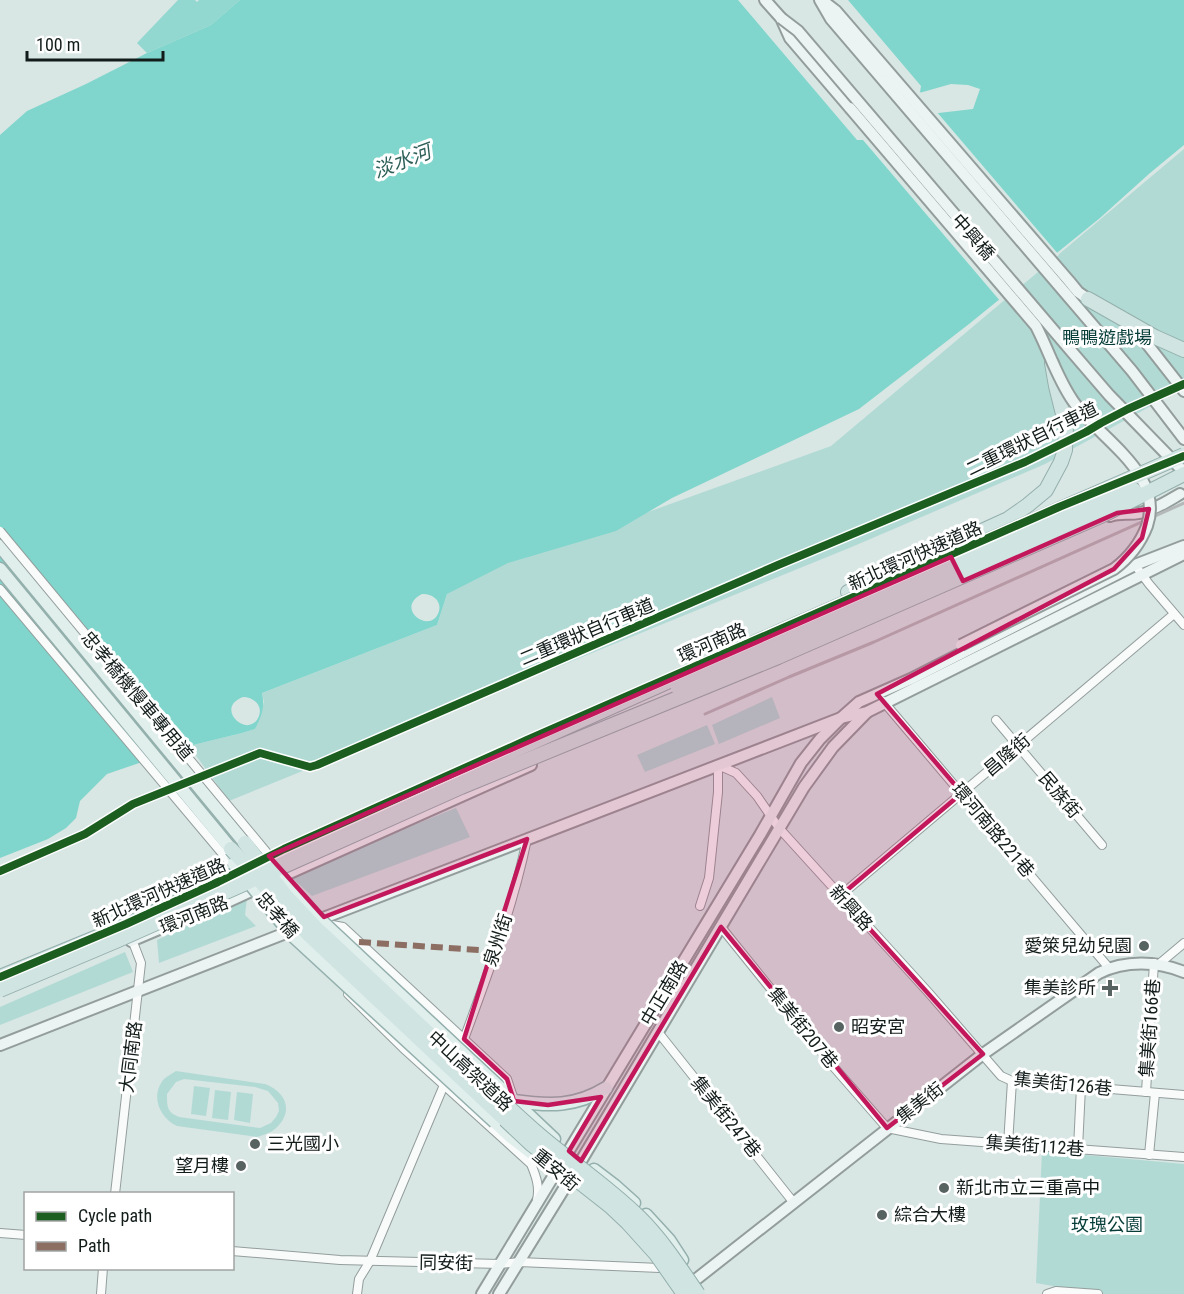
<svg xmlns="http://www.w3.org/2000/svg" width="1184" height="1294" font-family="'Roboto Condensed','Noto Sans TC',sans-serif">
<rect width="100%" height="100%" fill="#d8e6e4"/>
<g fill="#b2dad5" fill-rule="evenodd">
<polygon points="1184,149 1184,388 1045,464 854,546 229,801 189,746 242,733 255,729 264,702 262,693 437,625 447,594 476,574 831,446"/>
<polygon points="772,697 780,718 719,744 712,725"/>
<polygon points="707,725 715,744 645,772 637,755"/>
<polygon points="456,808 470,837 312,896 289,875"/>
<polygon points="247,898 245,915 256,926 159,963 157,940"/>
<polygon points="125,952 133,972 0,1025 0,1007"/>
<path d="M176,1071L265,1084C287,1092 294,1113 275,1129C270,1133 263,1135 257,1137L177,1126C159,1118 150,1095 164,1079C167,1076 172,1074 176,1071ZM184,1079L255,1087L268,1091L278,1103L279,1111L276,1117L271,1123L260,1128L179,1117C167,1112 167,1107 167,1094L176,1082Z"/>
<polygon points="194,1086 210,1088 206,1116 191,1114"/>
<polygon points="215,1090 231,1092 228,1120 212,1118"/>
<polygon points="237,1092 253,1094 250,1123 234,1120"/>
<polygon points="1042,1151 1184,1164 1184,1294 1098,1294 1036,1283"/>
</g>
<polygon fill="#92d8d0" points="178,0 195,0 197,2 199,0 240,0 211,25 147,53 137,43"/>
<path fill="#80d6cc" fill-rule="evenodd" d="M240,0H1184V145L1150,173L1100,218L969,324L859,409L672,498L616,531L508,563L447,594L437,625L262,693C265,707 262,716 255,729L242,733L189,746L107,774L80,801L76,818L66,828L48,839L0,858V135L27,111L86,84L147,53L211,25ZM951,84L968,85L980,89L973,109L904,117L891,101ZM422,594C431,593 442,600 439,611C432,636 393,609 422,594ZM243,697C253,697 263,705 259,716C249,741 213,708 243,697Z"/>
<polygon fill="#d8e6e4" points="738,0 848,0 921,86 920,92 923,95 896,103 905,114 936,111 1059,255 1001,302 863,140 857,140"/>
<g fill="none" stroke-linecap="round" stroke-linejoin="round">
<g stroke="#939e9c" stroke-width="10">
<g id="street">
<polyline points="1135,565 1149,584 1184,625"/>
<polyline points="0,589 226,858 234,864"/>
<polyline points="883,701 1109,968"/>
<polyline points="996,720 1102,845"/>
<polyline points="840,896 1174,614"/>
<polyline points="700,906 709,878 718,792 718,765 736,773 757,796 779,828 928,992 1001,1076 1012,1081 1184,1095"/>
<polyline points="327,924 343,927 507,1079 513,1097"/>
<polyline points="721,927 832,1065 887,1128 941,1139 1184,1157"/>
<polyline points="1159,964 1184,943"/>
<path d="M348,994L403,1048L531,1164C536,1176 540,1187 537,1200"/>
<polyline points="658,1032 794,1203"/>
<path d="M464,1039C488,974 513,907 527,839"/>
<polyline points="1146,1092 1154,963"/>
<polyline points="1008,1144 1012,1081"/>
<polyline points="1078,1148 1081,1087"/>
<polyline points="1149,1155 1155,1093"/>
<polyline points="115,1194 141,963 131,937"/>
<polyline points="0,1233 26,1235"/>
<polyline points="232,1251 340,1260 500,1264 519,1262 660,1268"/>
<polyline points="101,1294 103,1268"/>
<polyline points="357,1294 359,1279 370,1261 444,1085"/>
<polyline points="1047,1294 1056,1291 1098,1294"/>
</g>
</g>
<g stroke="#939e9c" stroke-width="14">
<g id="secondary">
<polyline points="765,0 781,18 790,38 850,108"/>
<polyline points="820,0 831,19 1132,371 1184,439"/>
<polyline points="823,1 836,11 1069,281 1078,292 1095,304"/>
<polyline points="1127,326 1144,340 1184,391"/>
<path d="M1110,516C1120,512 1129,515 1139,513C1153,511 1168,501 1180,494"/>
<polyline points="274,880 531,765"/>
<polyline points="313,922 841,718 867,712 1184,554"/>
<polyline points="131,941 199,912 210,910 260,887"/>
<polyline points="0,1045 296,929"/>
<path d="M685,1288L983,1054L1099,973C1125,960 1157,961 1184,972"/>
<polyline points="482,1294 760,835 801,763 820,739 841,718 859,702 911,679 1135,565 1184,546"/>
<polyline points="499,1294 581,1161 804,787 833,747 867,712"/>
</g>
</g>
<g stroke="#94b0ac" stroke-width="15">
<g id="primary">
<polyline points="0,546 245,843"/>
<polyline points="0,569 231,849 233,857"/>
<polyline points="498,1086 554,1139"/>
<path d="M514,1101C550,1106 575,1107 606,1088"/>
<polyline points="495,1122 511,1137 538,1158"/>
<polyline points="594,1170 615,1186 634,1203"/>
<polyline points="646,1215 669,1240 682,1260"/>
</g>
</g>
<g stroke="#94b0ac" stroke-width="16">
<g id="highway">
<polyline points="1088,299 1155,337 1184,350"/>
<polyline points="848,592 1008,519 1028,505 1046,490 1061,462 1065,450 1066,426 1056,386 1052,363"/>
</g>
</g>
<use href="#street" stroke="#f9fbfb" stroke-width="8"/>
<use href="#secondary" stroke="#ecf4f3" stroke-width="10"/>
<use href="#primary" stroke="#e0eeec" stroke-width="12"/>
<use href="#highway" stroke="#d0e4e2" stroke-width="14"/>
<polyline stroke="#b5b8b8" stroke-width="3" points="705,714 789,677 874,642 1184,503"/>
<g stroke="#939e9c" stroke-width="10" stroke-linecap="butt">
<polyline id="street-bridge" points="0,531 273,860"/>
</g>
<g stroke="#939e9c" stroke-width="14" stroke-linecap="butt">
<g id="secondary-bridge">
<polyline points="781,18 798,31 1072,352 1109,395 1184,472"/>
<path d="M850,108L1036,326C1049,351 1057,378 1073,401C1098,438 1165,473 1147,526C1140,544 1130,557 1114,569L961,645"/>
</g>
</g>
<g stroke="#94b0ac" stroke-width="15" stroke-linecap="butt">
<g id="primary-bridge">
<polyline points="234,864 291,934 495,1122"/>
<polyline points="269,864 316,916 498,1086"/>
</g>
</g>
<g stroke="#94b0ac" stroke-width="16" stroke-linecap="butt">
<g id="highway-bridge">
<polyline points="678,688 1099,504 1134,490"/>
<path d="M245,843L286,896L318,930C388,995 457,1061 528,1125C564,1158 606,1184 640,1218C663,1241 680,1268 698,1294"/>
<path d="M231,849C258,877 282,908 309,935L531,1144L610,1206L628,1223L656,1254L684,1294"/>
<polyline points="0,977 112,931 783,630 1184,455"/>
<polyline points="0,990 116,941 461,787 778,657 1103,515 1184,474"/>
</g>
</g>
<use href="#street-bridge" stroke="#f9fbfb" stroke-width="8"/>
<use href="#secondary-bridge" stroke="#ecf4f3" stroke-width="10"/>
<use href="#primary-bridge" stroke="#e0eeec" stroke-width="12"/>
<use href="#highway-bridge" stroke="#d0e4e2" stroke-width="14"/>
<polyline stroke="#8d6e63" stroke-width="6" stroke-dasharray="12 6" stroke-linecap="butt" points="359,942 494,951"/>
<g stroke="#fff" stroke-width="11">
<g id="cycleway">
<polyline points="0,871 85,834 133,804 255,755 260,753 310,767 317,765 778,565 1025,462 1086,432 1101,423 1128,409 1184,384"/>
<polyline points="0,977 126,924 218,882 284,849 527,740 1059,507 1184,456"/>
</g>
</g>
<use href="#cycleway" stroke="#1b5e20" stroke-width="8"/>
</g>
<path fill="#c2185b" fill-opacity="0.2" stroke="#c2185b" stroke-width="4.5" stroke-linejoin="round" d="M1149,509L1142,538L1114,569L877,694L962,793L840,896L983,1054L887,1128L721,927L581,1161L569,1151L601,1097L548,1105L514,1101L507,1079L464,1039L527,839L324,917L269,856L951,557L963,581L1117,513Z"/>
<g fill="#576361" stroke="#fff" stroke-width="2">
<circle cx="1144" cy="946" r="6"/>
<path d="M1107 979h6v6h6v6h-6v6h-6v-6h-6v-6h6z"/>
<circle cx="839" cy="1027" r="6"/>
<circle cx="255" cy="1144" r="6"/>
<circle cx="241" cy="1166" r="6"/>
<circle cx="944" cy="1188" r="6"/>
<circle cx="882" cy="1215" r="6"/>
</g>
<g text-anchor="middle" stroke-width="6" stroke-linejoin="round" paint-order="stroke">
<g font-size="18" fill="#121c1a" stroke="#fff">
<text transform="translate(973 237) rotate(49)" y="6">中興橋</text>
<text transform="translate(1032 439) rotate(-26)" y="6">二重環狀自行車道</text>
<text transform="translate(915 556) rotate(-24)" y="6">新北環河快速道路</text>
<text transform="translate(587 632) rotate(-23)" y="6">二重環狀自行車道</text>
<text transform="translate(712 643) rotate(-24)" y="6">環河南路</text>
<text transform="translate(137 696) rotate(50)" y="6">忠孝橋機慢車專用道</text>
<text transform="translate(1007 755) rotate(-40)" y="6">昌隆街</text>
<text transform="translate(1060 795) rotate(50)" y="6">民族街</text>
<text transform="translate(993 830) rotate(50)" y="6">環河南路221巷</text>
<text transform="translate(159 893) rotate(-24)" y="6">新北環河快速道路</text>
<text transform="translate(851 908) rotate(48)" y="6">新興路</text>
<text transform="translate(194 915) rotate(-22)" y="6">環河南路</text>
<text transform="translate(277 915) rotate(49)" y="6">忠孝橋</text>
<text transform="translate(498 940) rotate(-72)" y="6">泉州街</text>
<text transform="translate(664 993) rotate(-59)" y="6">中正南路</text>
<text transform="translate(803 1028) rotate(51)" y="6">集美街207巷</text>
<text transform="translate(1150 1028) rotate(-86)" y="6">集美街166巷</text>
<text transform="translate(131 1057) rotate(-83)" y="6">大同南路</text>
<text transform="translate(470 1071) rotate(43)" y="6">中山高架道路</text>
<text transform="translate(1063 1084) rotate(6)" y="6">集美街126巷</text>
<text transform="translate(920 1103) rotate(-38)" y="6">集美街</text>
<text transform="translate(726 1117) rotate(51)" y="6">集美街247巷</text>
<text transform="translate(1035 1146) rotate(4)" y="6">集美街112巷</text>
<text transform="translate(556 1170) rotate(40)" y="6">重安街</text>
<text transform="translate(446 1263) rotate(1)" y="6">同安街</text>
</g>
<g font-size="18" fill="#063d38" stroke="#fff">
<text x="1107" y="344">鴨鴨遊戲場</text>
<text x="1107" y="1231">玫瑰公園</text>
</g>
<g font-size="18" fill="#121c1a" stroke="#fff" text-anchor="start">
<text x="1132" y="952" text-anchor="end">愛箂兒幼兒園</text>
<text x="1096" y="994" text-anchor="end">集美診所</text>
<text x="851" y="1033">昭安宮</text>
<text x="267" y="1150">三光國小</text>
<text x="229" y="1172" text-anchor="end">望月樓</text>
<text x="956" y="1194">新北市立三重高中</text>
<text x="894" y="1221">綜合大樓</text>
</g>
<g font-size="20" font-style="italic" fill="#2f605a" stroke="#fff">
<text transform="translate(402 161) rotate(-21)" y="7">淡水河</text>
</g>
</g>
<rect x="24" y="1192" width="210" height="78" fill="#ffffff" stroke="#a0a4a3" stroke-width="1.5"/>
<rect x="36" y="1212" width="30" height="9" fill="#1b5e20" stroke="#a0a4a3" stroke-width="1.5"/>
<text x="78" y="1222" font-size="18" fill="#121c1a">Cycle path</text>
<rect x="36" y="1242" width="30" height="9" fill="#8d6e63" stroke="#a0a4a3" stroke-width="1.5"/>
<text x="78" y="1252" font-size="18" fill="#121c1a">Path</text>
<path d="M27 51v9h136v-9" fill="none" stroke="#121c1a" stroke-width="3"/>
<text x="36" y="51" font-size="18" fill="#121c1a" stroke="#ffffff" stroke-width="4.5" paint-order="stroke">100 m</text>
</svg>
